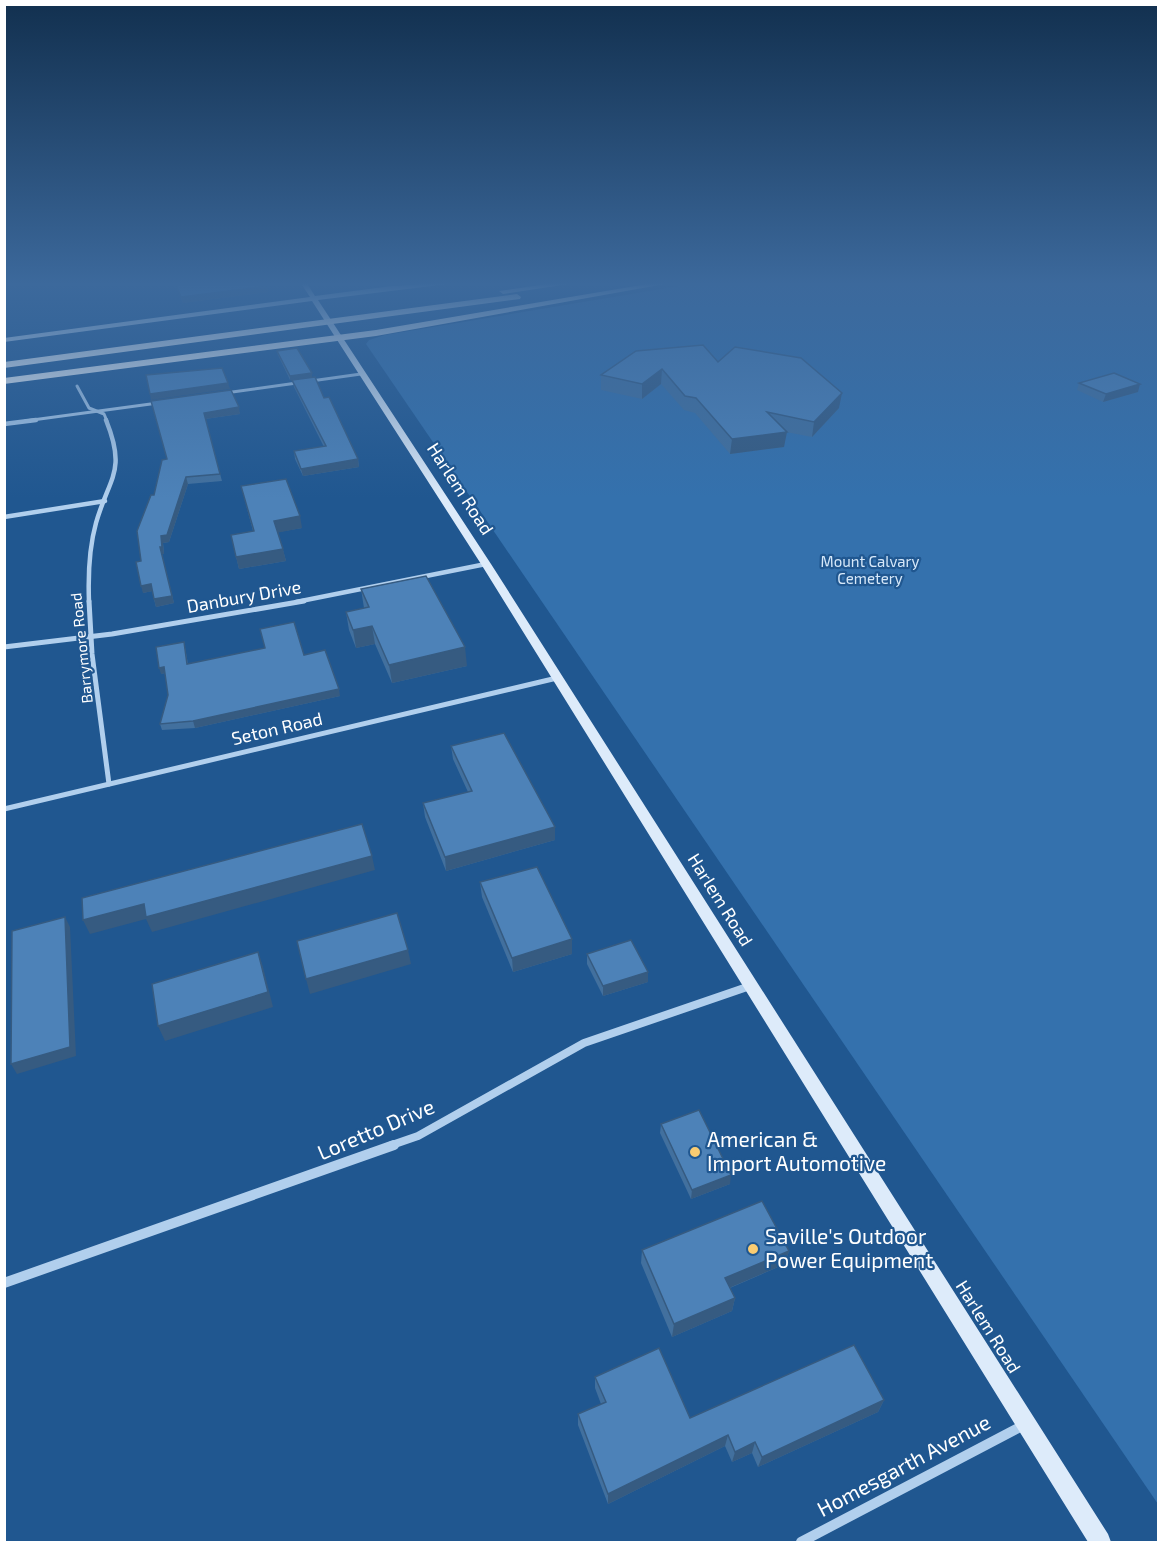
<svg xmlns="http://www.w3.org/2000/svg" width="1163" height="1547" font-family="'Exo 2',sans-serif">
<rect width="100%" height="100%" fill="#205790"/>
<polygon fill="#3471ad" points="703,282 1158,282 1158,1504 366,344 369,340 385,335"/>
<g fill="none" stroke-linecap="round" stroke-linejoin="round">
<g stroke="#b1cfed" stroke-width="3">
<polyline points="77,386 89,408 104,414 107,421"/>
<polyline points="225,393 361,374"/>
<polyline points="25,421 158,403"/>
</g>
<g stroke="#b1cfed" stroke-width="4.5">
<polyline points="4,424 36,420"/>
<polyline points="4,517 105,501"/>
<path d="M89,602C88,576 89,548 96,523C109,477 127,472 106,420"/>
<polyline points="296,602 486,564"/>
</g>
<g stroke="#b1cfed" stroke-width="5">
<polyline points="89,601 92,654 109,784"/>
<polyline points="4,647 112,634 304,601"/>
<polyline points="4,809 557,678"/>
</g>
<polyline stroke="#b1cfed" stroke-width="8" points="389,1146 418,1136 584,1043 750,986"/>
<g stroke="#b1cfed" stroke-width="10">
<polyline points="4,1283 394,1145"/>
<polyline points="801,1542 1022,1426"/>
</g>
<polygon fill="#ddebfa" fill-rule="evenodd" points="300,282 306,282 315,296 392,286 464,282 318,300 491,564 1108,1534 1111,1542 1088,1542 481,564 312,301 4,342 4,338 310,297"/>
<g fill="#fff" fill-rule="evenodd">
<polygon points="560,282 582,282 503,294 499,291"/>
<polygon points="659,282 676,282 376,336 4,384 4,378 376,330"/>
<polygon points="517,294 521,297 520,299 4,368 4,362"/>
</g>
</g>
<g fill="#42709e">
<polygon points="174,282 265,282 268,292 183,303"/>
<polygon points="277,351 312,373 312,377 290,380 278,355"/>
<polygon points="718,362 839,408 812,437 786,432 784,447 730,454 695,413 684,410 661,384 642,399 601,390 601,375"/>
<polygon points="292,380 324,398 358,459 359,467 303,476 295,459 294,451 324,447 294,387"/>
<polygon points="1079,383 1138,392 1103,402 1077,390"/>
<polygon points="231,390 240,414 205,419 222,481 188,484 169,542 163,543 164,554 162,554 174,603 156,607 152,591 143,593 141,561 154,495 167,459"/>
<polygon points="241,486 302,528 278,532 286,561 239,569 231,535 253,531"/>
<polygon points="361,589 467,666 392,683 375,644 356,648 349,630 346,612 364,608"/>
<polygon points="184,642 188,664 304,655 340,696 195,728 162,730 160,724 168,695 165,673 161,674"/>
<polygon points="451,746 555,827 555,840 446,871 425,817 423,803 468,792 453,759"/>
<polygon points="480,882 572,954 513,972 482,897"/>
<polygon points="587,954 648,972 648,982 603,996 587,964"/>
<polygon points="661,1124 730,1184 691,1199 660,1133"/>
<polygon points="642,1250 789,1251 785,1264 730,1288 735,1298 732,1311 672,1337 641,1263"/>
<polygon points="595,1377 690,1418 884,1400 878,1412 758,1467 752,1453 732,1462 725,1446 608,1504 578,1425 578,1414 601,1404 595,1388"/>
</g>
<g fill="#365b81">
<polygon points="267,286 268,292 183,303 181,297"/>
<polygon points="662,369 661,384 642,399 642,384"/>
<polygon points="312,373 312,377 290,380 290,376"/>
<polygon points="228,383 230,389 151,400 150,394"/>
<polygon points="1140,384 1138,392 1103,402 1106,394"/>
<polygon points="842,393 839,408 812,437 814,422"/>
<polygon points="239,407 240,414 205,419 204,413"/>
<polygon points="787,432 784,447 730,454 732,439"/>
<polygon points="358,459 359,467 303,476 301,469"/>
<polygon points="186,477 188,484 169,542 163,543 164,554 162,554 174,603 156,607 154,599 161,536"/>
<polygon points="300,516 302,528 276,533 274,521"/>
<polygon points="283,549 286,561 239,569 236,557"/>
<polygon points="151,584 153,591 143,593 141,586"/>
<polygon points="372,626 375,644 356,648 353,630"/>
<polygon points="465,647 467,666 392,683 389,665"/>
<polygon points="164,667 166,673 161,674 159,668"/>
<polygon points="339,689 340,696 195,728 193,721"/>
<polygon points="555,827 555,840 446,871 445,857"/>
<polygon points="372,856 375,870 152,932 146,919 90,934 83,920 144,904"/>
<polygon points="65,917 70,927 76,1056 17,1074 11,1064"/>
<polygon points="572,939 572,954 513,972 512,958"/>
<polygon points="408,950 411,964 310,994 306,979"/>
<polygon points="258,952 263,967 273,1007 165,1041 158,1026"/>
<polygon points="648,972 648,982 603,996 603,986"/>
<polygon points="731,1175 730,1184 691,1199 692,1190"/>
<polygon points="789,1251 785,1264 722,1291 725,1278"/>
<polygon points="735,1298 732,1311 672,1337 674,1324"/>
<polygon points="884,1400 878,1412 758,1467 762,1457"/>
<polygon points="728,1435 725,1446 608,1504 608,1494"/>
<polygon points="755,1442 752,1453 732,1462 735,1452"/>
</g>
<g fill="#4d82b8" stroke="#365b81" stroke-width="1.5">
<polygon points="175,282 265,282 267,286 181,297"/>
<polygon points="703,345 718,362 735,347 801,358 842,393 814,422 767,412 787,432 732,439 696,398 685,396 662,369 642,384 601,375 636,351"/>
<polygon points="297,348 312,373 290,376 277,351"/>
<polygon points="222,368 228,383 150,394 146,375"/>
<polygon points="1114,373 1140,384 1106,394 1079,383"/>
<polygon points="315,377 324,398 329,397 358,459 301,469 294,451 326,446 292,380"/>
<polygon points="231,390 239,407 204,413 220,474 186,477 167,535 161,536 162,547 160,547 172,596 154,599 151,584 141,586 136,562 141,561 137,531 151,495 154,495 162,460 167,459 151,401"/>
<polygon points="286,479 300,516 274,521 283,549 236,557 231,535 254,531 241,486"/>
<polygon points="426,576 465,647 389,665 372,626 353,630 346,612 369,607 361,589"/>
<polygon points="294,622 304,655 325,650 339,689 193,721 160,724 168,695 164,667 159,668 156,647 184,642 187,664 265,648 260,629"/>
<polygon points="504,733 555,827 445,857 423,803 472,791 451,746"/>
<polygon points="362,824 372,856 146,917 144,904 83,920 82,898"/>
<polygon points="537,867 572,939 512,958 480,882"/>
<polygon points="397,913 408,950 306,979 297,941"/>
<polygon points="65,917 70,1047 11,1064 12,931"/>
<polygon points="631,940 648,972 603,986 587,954"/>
<polygon points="258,952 268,992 158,1026 152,984"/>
<polygon points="699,1110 731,1175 692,1190 661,1124"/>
<polygon points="762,1201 789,1251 725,1278 735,1298 674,1324 642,1250"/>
<polygon points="854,1345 884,1400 762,1457 755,1442 735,1452 728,1435 608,1494 578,1414 606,1402 595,1377 659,1348 690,1418"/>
</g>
<linearGradient id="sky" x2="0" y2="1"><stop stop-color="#12304f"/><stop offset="0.57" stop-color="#3c699c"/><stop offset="1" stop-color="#3c699c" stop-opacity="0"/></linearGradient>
<rect width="1163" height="498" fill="url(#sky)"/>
<g fill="#facc72" stroke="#205790" stroke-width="2">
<circle cx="695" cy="1152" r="6"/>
<circle cx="753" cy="1249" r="6"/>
</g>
<g text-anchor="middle" stroke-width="4.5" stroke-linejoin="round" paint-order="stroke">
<g font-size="15" fill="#d6e8f9" stroke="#205790">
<text x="870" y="567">Mount Calvary<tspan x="870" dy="17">Cemetery</tspan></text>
</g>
<g font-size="15" fill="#fff" stroke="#205790">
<text transform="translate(82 648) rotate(-96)" y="5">Barrymore Road</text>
</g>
<g font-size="18" fill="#fff" stroke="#205790">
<text transform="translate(460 489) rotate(57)" y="6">Harlem Road</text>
<text transform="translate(244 597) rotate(-10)" y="6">Danbury Drive</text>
<text transform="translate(277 729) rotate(-13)" y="6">Seton Road</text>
<text transform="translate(720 900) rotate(58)" y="6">Harlem Road</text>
<text transform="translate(988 1327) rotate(58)" y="6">Harlem Road</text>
</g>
<g font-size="21" fill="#fff" stroke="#205790">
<text transform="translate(376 1130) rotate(-23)" y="7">Loretto Drive</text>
<text transform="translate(904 1466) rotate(-28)" y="7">Homesgarth Avenue</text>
</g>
<g font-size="21" fill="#fff" stroke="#205790" text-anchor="start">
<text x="707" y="1147">American &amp;<tspan x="707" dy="24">Import Automotive</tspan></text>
<text x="765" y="1244">Saville's Outdoor<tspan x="765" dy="24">Power Equipment</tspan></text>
</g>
</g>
<rect width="1163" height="1547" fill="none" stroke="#ffffff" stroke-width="12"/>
</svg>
